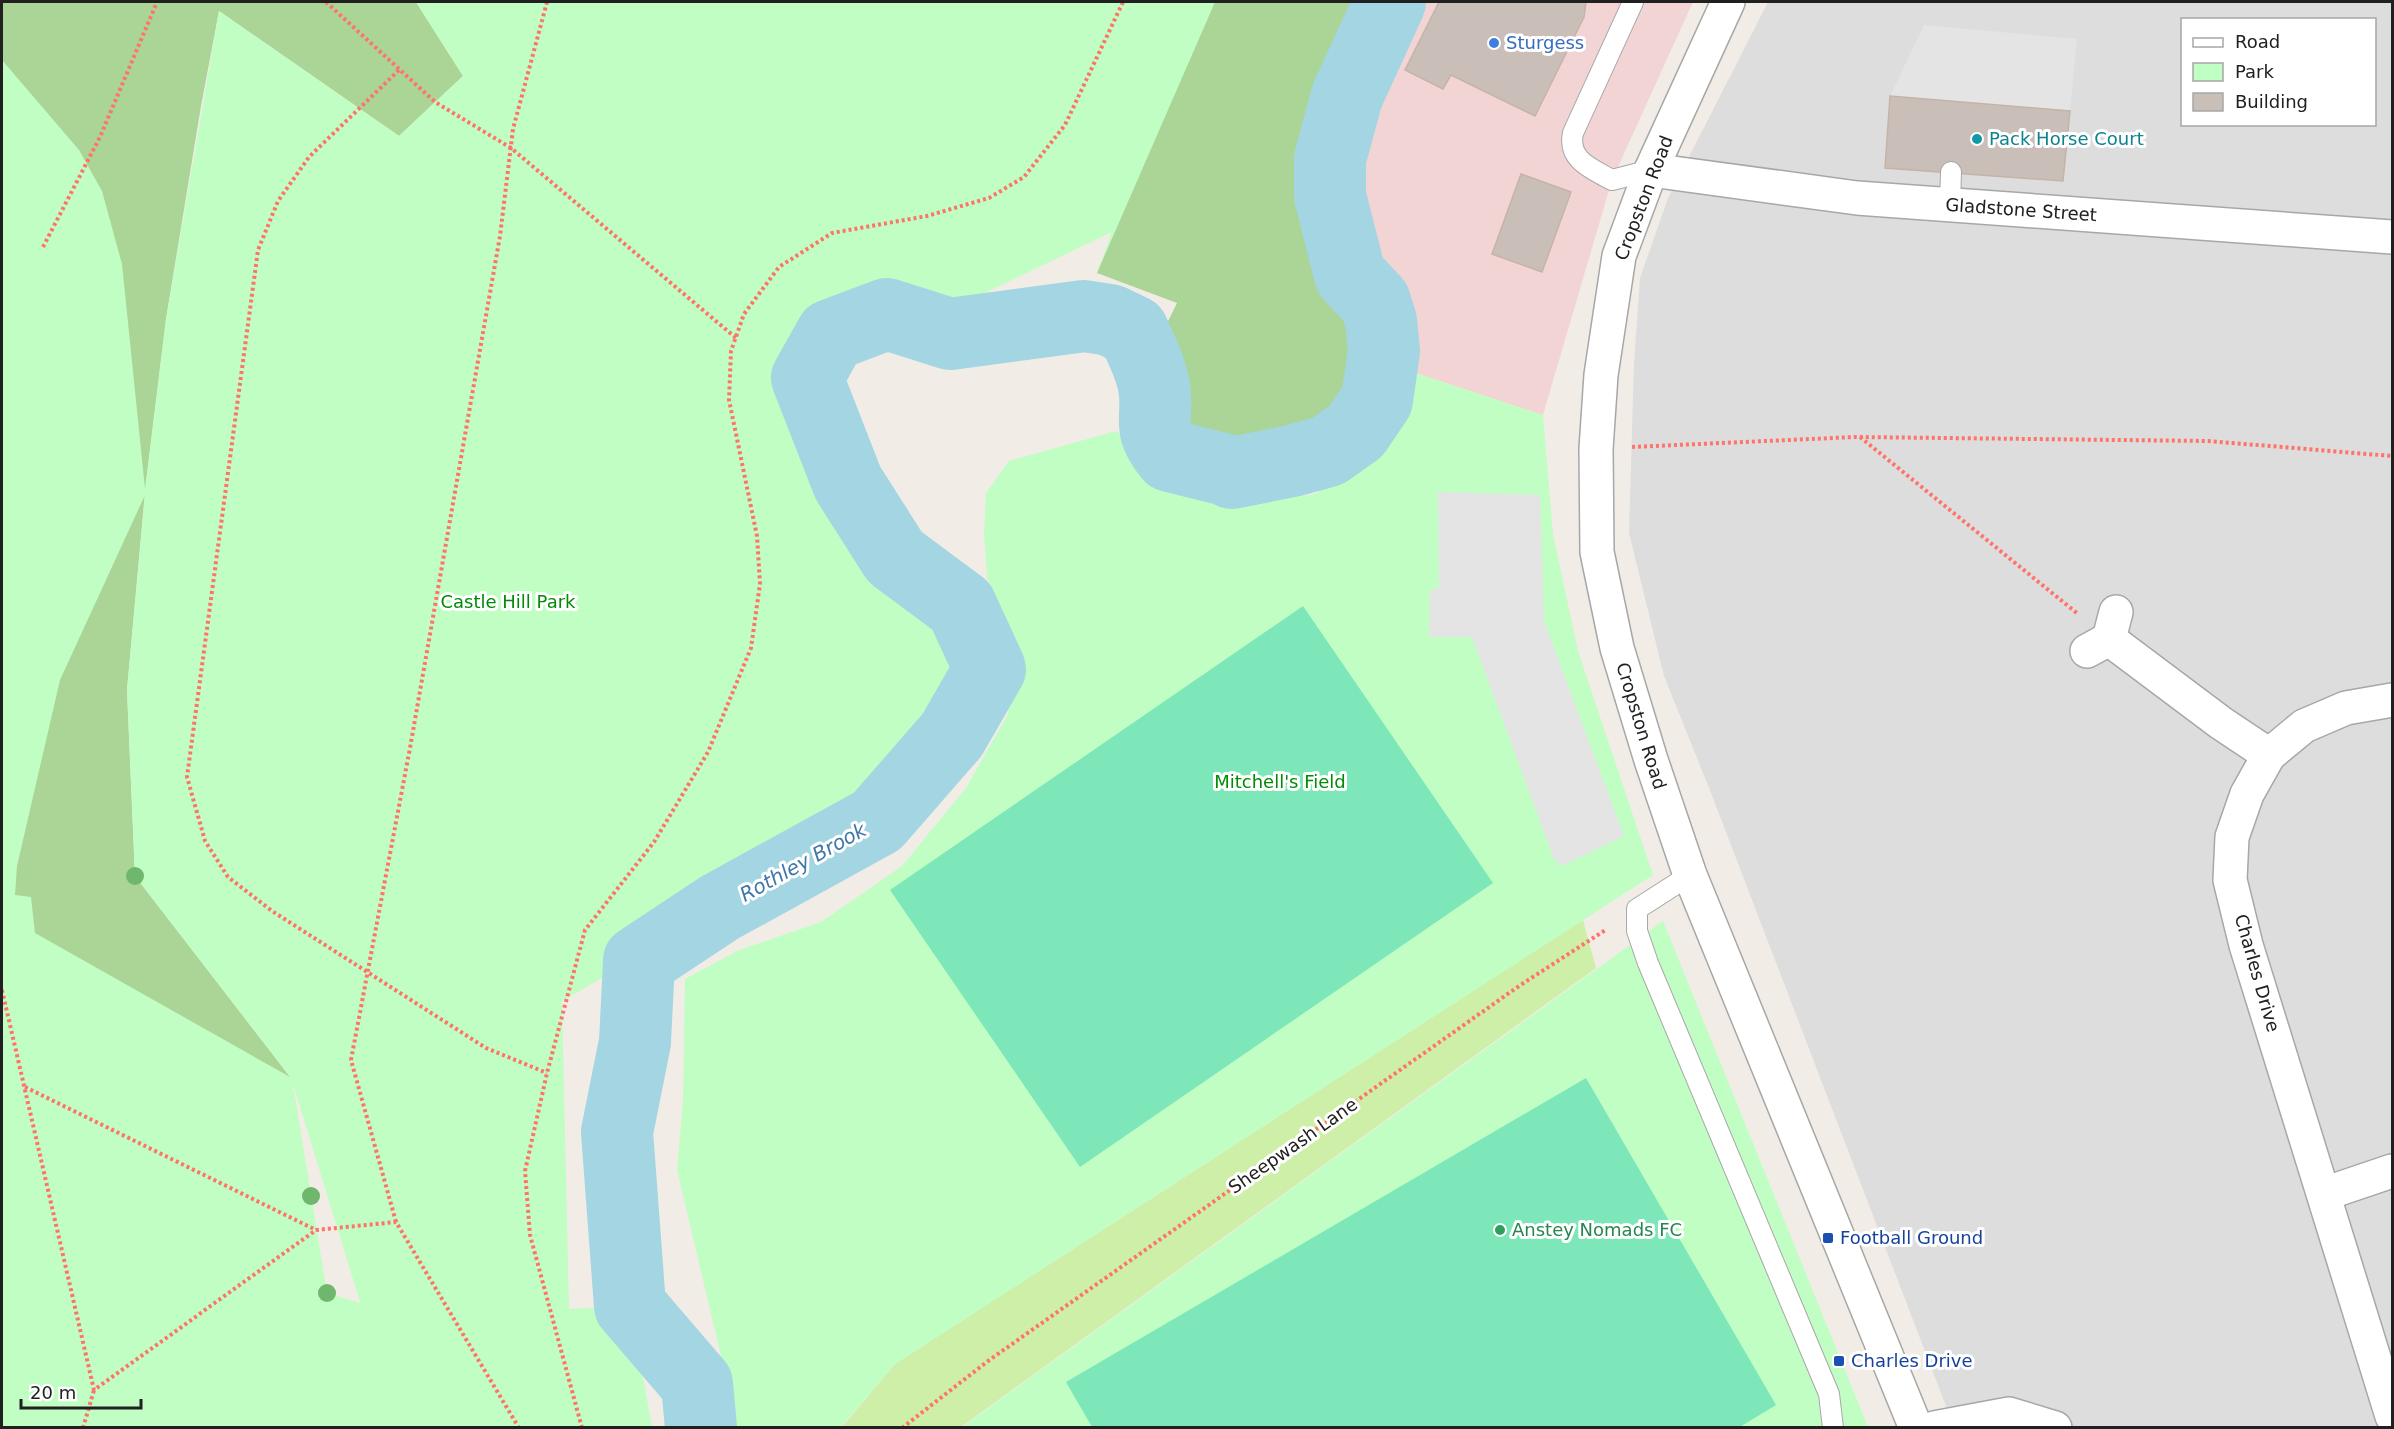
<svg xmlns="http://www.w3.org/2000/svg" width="2394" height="1429" font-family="'DejaVu Sans',sans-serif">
<rect width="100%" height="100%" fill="#f1ede6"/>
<path fill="#dedddd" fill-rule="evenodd" d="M1768,2H2392V1427H1954L1711,793L1664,676L1629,533L1634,363L1640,278L1668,198ZM2182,20H2374V124H2182Z"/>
<polygon fill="#f3d4d4" points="1419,2 1693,2 1612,180 1543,415 1394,366 1393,315 1350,218 1371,112"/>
<polygon fill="#ceefa8" points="1583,920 1596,968 961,1427 841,1428 895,1364"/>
<g fill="#abd497">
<polygon points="2,2 416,2 463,76 399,136 219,11 201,106 166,319 145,492 127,690 135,876 291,1078 2,947"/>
<polygon points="1206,2 1390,2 1365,56 1330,196 1339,239 1375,302 1384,351 1356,431 1292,461 1236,472 1170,456 1147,364 1177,303 1097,273"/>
</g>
<g fill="#c0fec3" fill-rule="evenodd">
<path d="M416,2H1215L1097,273L1112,232L807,378L990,669L877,821L562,1001L569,1309L630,1306L652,1427H2V60L79,150L102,191L122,264L145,489L166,319L219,11L399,136L463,76ZM145,495L127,690L135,876L290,1077L35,933L31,897L15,895L17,866L60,680ZM293,1084L360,1302V1303L327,1293Z"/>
<polygon points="1394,366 1543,415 1553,534 1578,651 1653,875 895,1364 841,1427 725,1427 721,1356 677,1170 683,1100 685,979 739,950 821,922 902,866 966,788 1008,714 1014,653 987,577 984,533 986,493 1009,461 1116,431 1182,495 1262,502 1315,494 1383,450 1397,416"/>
<polygon points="1663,921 1868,1427 961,1428"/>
</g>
<g fill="#7de7ba">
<polygon points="1303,606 1493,883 1080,1167 890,890"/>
<polygon points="1586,1078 1776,1405 1738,1428 1092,1427 1066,1382"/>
</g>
<g fill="#e4e4e4">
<polygon points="1924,25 2077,39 2070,111 1890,96"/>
<polygon points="1438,492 1540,495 1544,621 1624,836 1562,866 1554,859 1472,637 1429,637 1430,590 1439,588"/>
</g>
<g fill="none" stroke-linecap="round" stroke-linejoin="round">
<path stroke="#a3d6e2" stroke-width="72" d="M701,1428L697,1384L630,1306L617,1132L635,1042L639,961L719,908L877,821L952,735L990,669L961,606L895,557L848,483L807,378L831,335L887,314L950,334L1084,316L1110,320L1133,331C1142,351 1153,372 1155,394C1157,423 1148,429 1170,456L1235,472L1232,473L1292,461L1328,451L1356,431L1377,400L1384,351L1381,321L1375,302L1350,275L1330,196V159L1347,96L1390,2"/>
</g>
<g fill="#cabfb8" stroke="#c5b3a7" stroke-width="1.5">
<polygon points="1439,2 1586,2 1584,17 1535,116 1451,75 1443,89 1405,70"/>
<polygon points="1890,96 2070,111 2063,181 1885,168"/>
<polygon points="1521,174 1571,192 1542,272 1492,254"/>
</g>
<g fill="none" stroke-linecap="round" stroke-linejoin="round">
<g stroke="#a7a7a7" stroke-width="22">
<g id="service">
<path d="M1633,2L1573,133C1567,160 1592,169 1612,180L1651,170"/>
<polyline points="1950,204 1951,172"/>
<polyline points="1690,875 1637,909 1637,931 1648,963 1829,1394 1833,1428"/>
</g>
</g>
<g stroke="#a7a7a7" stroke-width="36">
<g id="minor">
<polyline points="1651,170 1857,198 2392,237"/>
<polyline points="2109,639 2221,723 2269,755"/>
<polyline points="2087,651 2109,639 2116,612"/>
<polyline points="2392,700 2346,708 2304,726 2269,755 2247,794 2232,837 2230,880 2246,945 2392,1416"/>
<polyline points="2324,1194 2392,1171"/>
<polyline points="1934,1428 2009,1414 2055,1428"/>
</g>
</g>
<g stroke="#a7a7a7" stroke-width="36">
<polyline id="tertiary" points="1728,2 1651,170 1619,256 1601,375 1596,449 1597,552 1617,648 1651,760 1690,875 1916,1428"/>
</g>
<g stroke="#ff7369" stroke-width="4" stroke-dasharray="3 3" stroke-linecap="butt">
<polyline points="326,2 435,102 511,148 736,338"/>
<polyline points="399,70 309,157 278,201 258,250 187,777 205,841 228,877 272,911 486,1048 547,1073"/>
<polyline points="43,247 100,137 157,2"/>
<polyline points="1860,437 2078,614"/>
<polyline points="1632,447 1855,437 2208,441 2392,456"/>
<polyline points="2,990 94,1390 316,1230 396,1222 519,1428"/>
<polyline points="25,1087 316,1230"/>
<polyline points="396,1222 351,1060 410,748 500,236 513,129 547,2"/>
<polyline points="83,1428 94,1390"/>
<polyline points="582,1428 530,1235 525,1171 547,1073 585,930 654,842 708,752 751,648 760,584 757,536 729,400 731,351 744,314 779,267 832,233 927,216 989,198 1024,177 1065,125 1123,2"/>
<polyline points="902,1428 988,1361 1519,986 1607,929"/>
</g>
<use href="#service" stroke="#fff" stroke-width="20"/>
<use href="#minor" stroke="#fff" stroke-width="33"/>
<use href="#tertiary" stroke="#fff" stroke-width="33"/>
</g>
<g fill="#6eb76c">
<circle cx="135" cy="876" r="9"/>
<circle cx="311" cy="1196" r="9"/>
<circle cx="327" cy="1293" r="9"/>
</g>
<circle fill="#3f7fe0" stroke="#fff" stroke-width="2" cx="1494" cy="43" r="6"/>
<circle fill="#0f9aa8" stroke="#fff" stroke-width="2" cx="1977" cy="139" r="6"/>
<circle fill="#2e9e5b" stroke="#fff" stroke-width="2" cx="1500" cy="1230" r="6"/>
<g fill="#1a4fb4" stroke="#fff" stroke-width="2">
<rect x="1822" y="1232" width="12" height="12" rx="3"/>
<rect x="1833" y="1355" width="12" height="12" rx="3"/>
</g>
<g text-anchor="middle" stroke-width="6" stroke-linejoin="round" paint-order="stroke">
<g font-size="18" fill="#366cbe" stroke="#fff" text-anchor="start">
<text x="1506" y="49">Sturgess</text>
</g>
<g font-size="18" fill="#0d838f" stroke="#fff" text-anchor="start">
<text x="1989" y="145">Pack Horse Court</text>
</g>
<g font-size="18" fill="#202020" stroke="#fff">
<text transform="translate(1644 198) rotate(-69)" y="6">Cropston Road</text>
<text transform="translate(2021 210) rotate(4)" y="6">Gladstone Street</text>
<text transform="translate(1641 726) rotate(73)" y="6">Cropston Road</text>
<text transform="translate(2257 973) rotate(74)" y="6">Charles Drive</text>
<text transform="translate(1293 1146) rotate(-35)" y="6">Sheepwash Lane</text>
</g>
<g font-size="18" fill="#028a08" stroke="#fff">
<text x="508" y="608">Castle Hill Park</text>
<text x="1280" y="788">Mitchell's Field</text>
</g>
<g font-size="18" fill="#27864d" stroke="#fff" text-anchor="start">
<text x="1512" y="1236">Anstey Nomads FC</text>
</g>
<g font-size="18" fill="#164399" stroke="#fff" text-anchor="start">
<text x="1840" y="1244">Football Ground</text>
<text x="1851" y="1367">Charles Drive</text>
</g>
<g font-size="20" font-style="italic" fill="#3e78a8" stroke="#fff">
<text transform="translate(803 862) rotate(-29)" y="7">Rothley Brook</text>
</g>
</g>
<rect width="2394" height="1429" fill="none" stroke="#202020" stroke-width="6"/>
<rect x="2181" y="18" width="195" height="108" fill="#ffffff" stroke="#a6a6a6" stroke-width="1.5"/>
<rect x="2193" y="38" width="30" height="9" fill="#ffffff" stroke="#a6a6a6" stroke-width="1.5"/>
<text x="2235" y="48" font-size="18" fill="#202020">Road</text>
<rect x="2193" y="63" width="30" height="18" fill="#c0fec3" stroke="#a6a6a6" stroke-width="1.5"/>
<text x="2235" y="78" font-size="18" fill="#202020">Park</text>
<rect x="2193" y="93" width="30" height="18" fill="#cabfb8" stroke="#a6a6a6" stroke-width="1.5"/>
<text x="2235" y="108" font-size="18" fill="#202020">Building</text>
<path d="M21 1399v9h120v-9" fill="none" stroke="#202020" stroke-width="3"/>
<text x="30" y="1399" font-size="18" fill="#202020" stroke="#ffffff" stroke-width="4.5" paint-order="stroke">20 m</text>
</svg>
